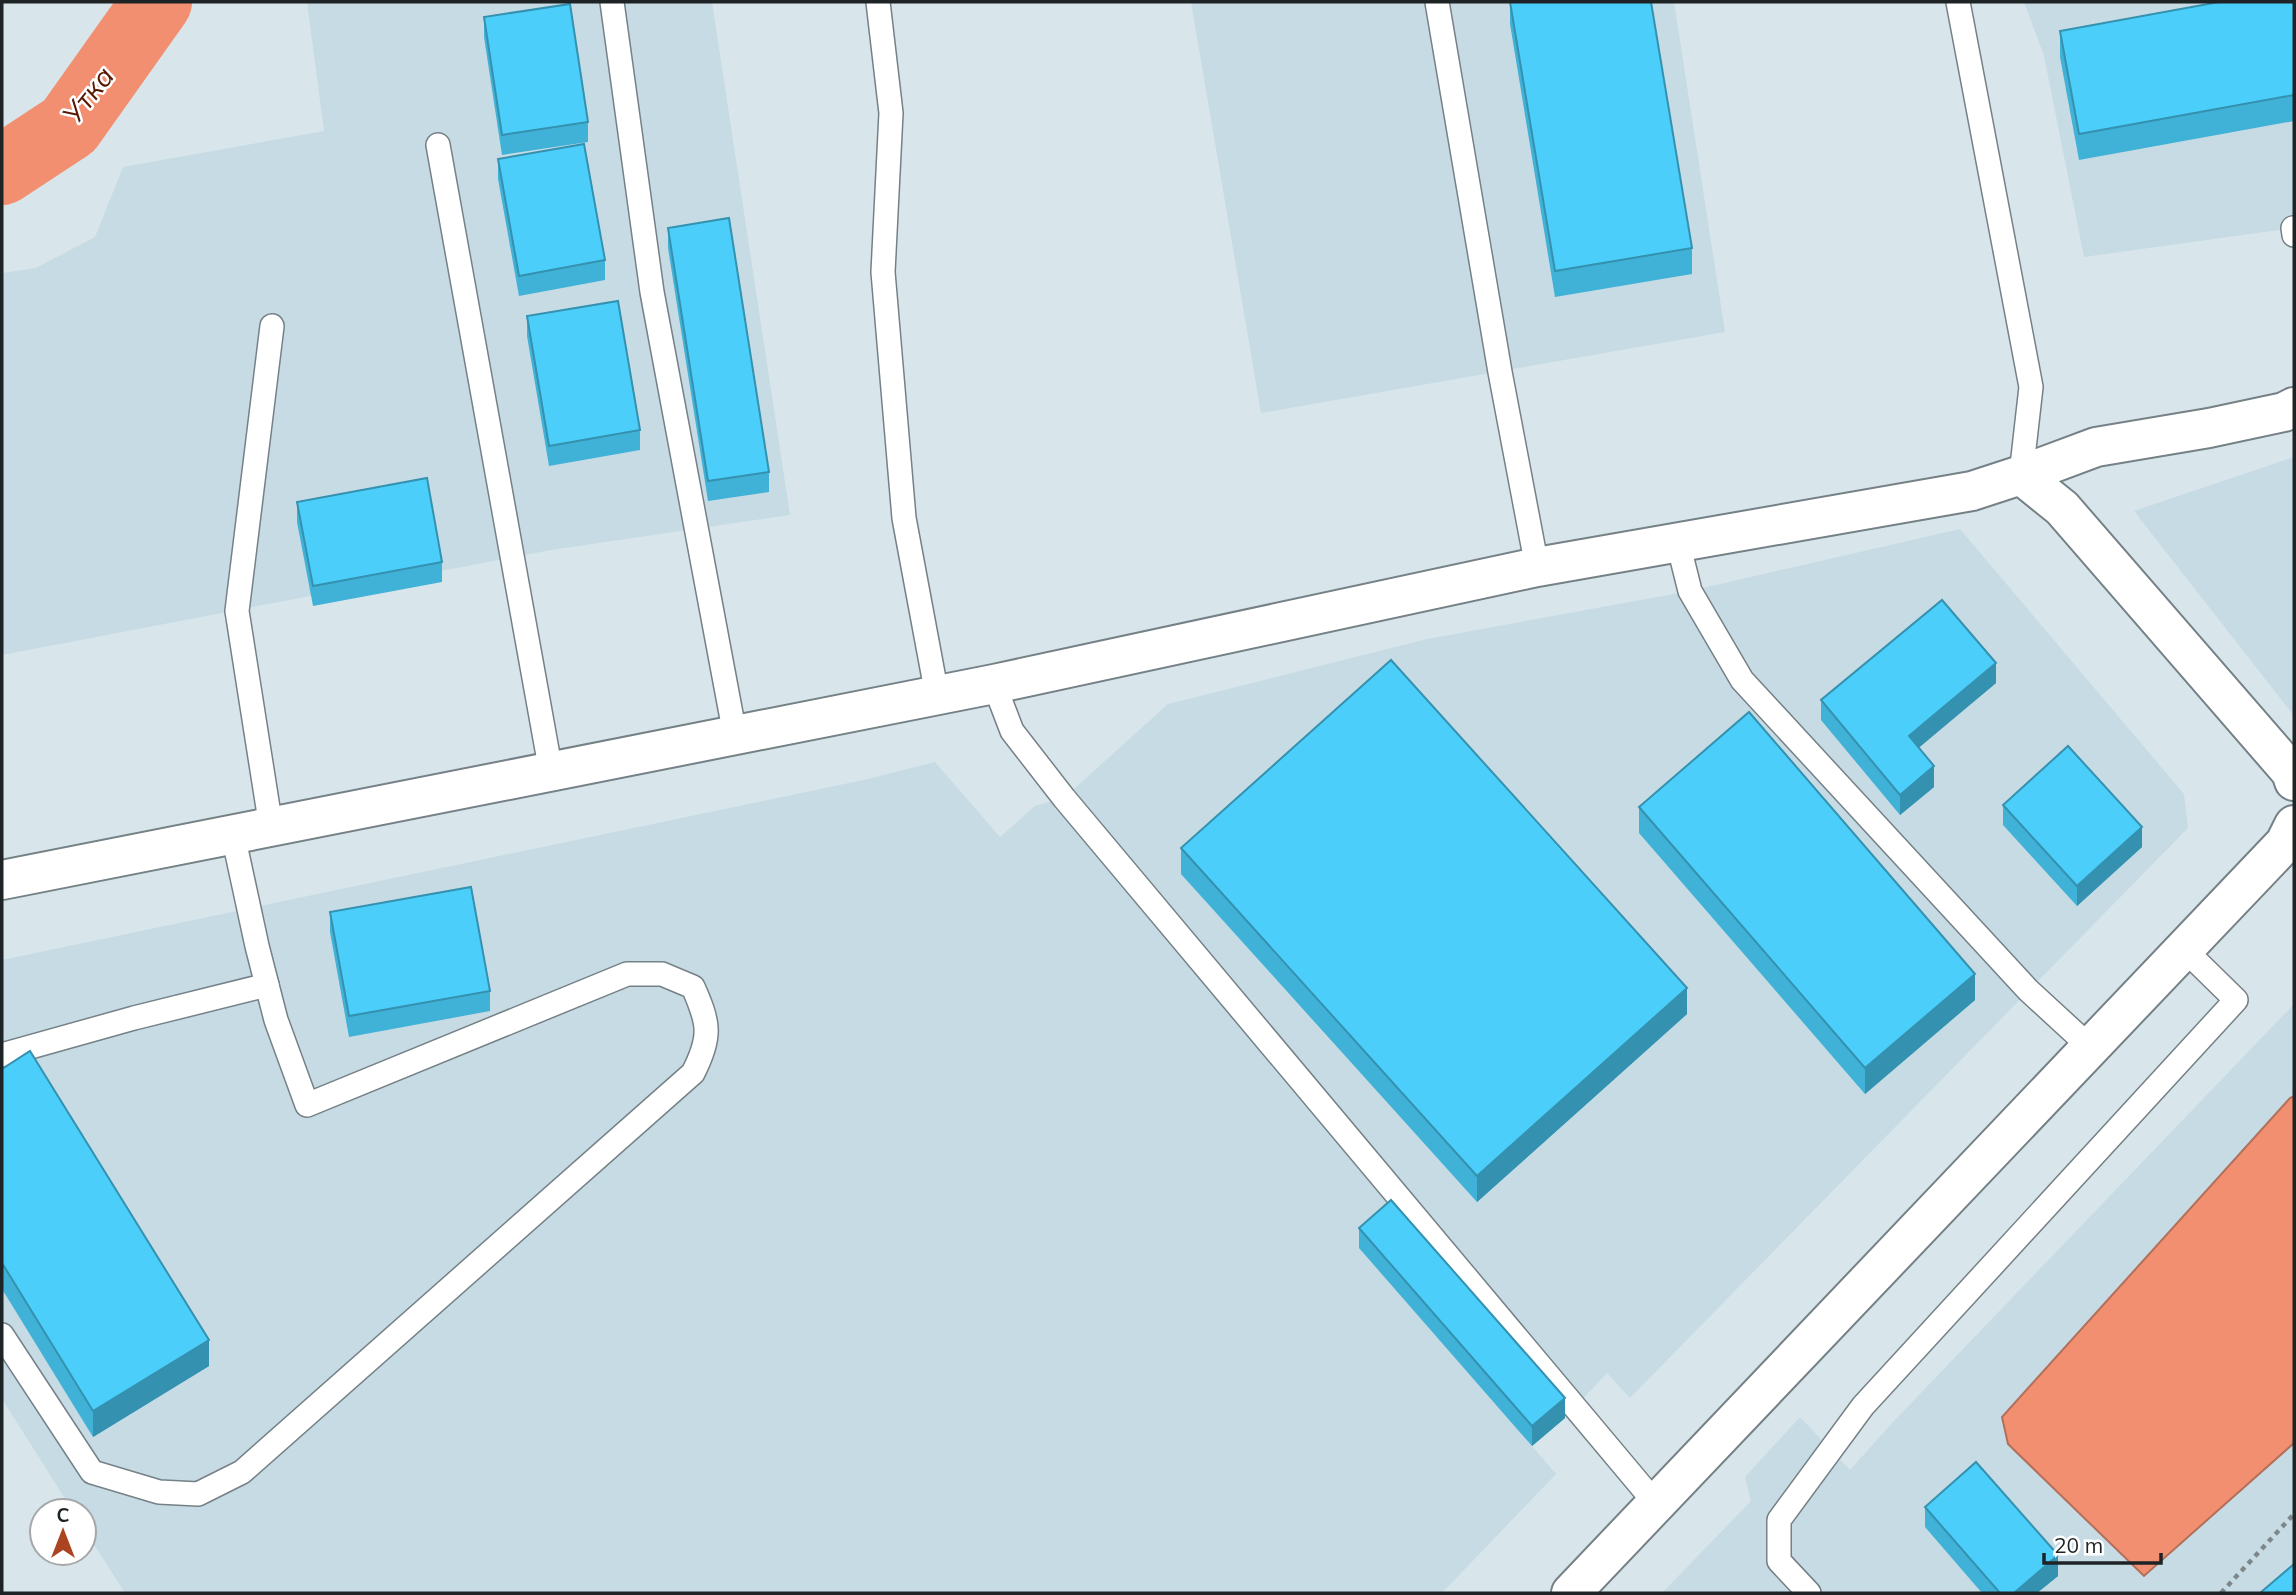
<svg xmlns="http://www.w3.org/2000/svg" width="2296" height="1595" font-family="Mulish,sans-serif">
<rect width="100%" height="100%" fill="#d8e6eb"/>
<g fill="#c6dbe4">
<polygon points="307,2 712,2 790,515 551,550 2,655 2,273 36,268 95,237 123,167 324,131"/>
<polygon points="1191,2 1674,2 1725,332 1261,413"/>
<polygon points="2024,2 2294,2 2294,228 2084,257 2044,56"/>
<polygon points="2294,457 2294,716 2134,511"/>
<polygon points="1960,529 2184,794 2188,828 1630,1398 1607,1373 1565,1418 1532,1446 1556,1474 1442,1593 125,1593 84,1529 84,1511 73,1511 2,1399 2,960 868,779 935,762 1000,837 1035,806 1064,798 1168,704 1427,639 1690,591"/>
<polygon points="2294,1004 2294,1593 1662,1593 1751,1501 1745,1477 1800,1417 1850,1470 1893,1422"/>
</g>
<polygon fill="#f28f70" stroke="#b26f5a" stroke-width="2" points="2294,1096 2294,1443 2144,1576 2008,1444 2002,1417 2290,1098"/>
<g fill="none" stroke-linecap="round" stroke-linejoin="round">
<polyline stroke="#f28f70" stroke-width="70" points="2,170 69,126 157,2"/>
<g stroke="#758186" stroke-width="26">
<g id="service">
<polyline points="612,2 652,292 735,735"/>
<polyline points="878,2 891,113 883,272 904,518 937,695"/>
<polyline points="1437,2 1500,372 1537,567"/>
<polyline points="1958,2 2031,387 2021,475"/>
<polyline points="438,145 551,772"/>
<polyline points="2293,228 2294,235"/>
<polyline points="1678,543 1690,591 1742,680 2028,990 2090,1047"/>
<polyline points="994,684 1012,731 1064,798 1657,1505"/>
<polyline points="271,827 237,611 272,326"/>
<polyline points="2,1055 134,1018 267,985"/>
<path d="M2,1335L92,1472L159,1492L198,1494L242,1472L693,1073C712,1036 709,1023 693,987L662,974H627L307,1105L276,1020L257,946L233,835"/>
<polyline points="1809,1593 1779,1561 1779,1520 1863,1406 2236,1000 2184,949"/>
</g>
</g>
<g stroke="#758186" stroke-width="42">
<g id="minor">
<polyline points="2021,475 2096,447 2209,428 2284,412 2294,407"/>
<polyline points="2,880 994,684 1537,567 1972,491 2021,475 2062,508 2291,772 2294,781"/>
<polyline points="1571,1593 2285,843 2294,825"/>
</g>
</g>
<polyline stroke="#7e888b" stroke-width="4.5" stroke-dasharray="5 5" stroke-linecap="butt" points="2221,1593 2294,1514"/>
<use href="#service" stroke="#fff" stroke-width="23"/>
<use href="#minor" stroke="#fff" stroke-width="38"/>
</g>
<g fill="#40b2d7">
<polygon points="1510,2 1651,2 1692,248 1692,274 1555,297 1510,24"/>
<polygon points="2294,2 2294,121 2079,160 2060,57 2060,31"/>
<polygon points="484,17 588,122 588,142 502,155 484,37"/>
<polygon points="498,159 605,260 605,280 519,296 498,179"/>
<polygon points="668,228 769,472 769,492 708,501 668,248"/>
<polygon points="527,316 640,430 640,450 549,466 527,336"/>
<polygon points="297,502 442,562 442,582 313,606 297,522"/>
<polygon points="1996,683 1918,748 1934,787 1900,815 1821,720 1821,700"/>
<polygon points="2003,805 2142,847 2077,906 2003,825"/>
<polygon points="1639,807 1975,1000 1865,1094 1639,833"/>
<polygon points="1181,848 1687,1014 1477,1202 1181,874"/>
<polygon points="330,912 490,991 490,1011 349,1037 330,932"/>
<polygon points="2,1069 209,1366 93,1437 2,1289"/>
<polygon points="1359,1228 1565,1418 1532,1446 1359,1248"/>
<polygon points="1925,1507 2058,1576 2037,1593 1982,1593 1925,1527"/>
</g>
<g fill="#3491af">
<polygon points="1996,663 1996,683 1909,756 1909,736"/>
<polygon points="1934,766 1934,787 1900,815 1900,795"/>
<polygon points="2142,827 2142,847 2077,906 2077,886"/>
<polygon points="1975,974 1975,1000 1865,1094 1865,1068"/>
<polygon points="1687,988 1687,1014 1477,1202 1477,1176"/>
<polygon points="209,1340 209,1366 93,1437 93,1411"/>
<polygon points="1565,1398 1565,1418 1532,1446 1532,1426"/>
<polygon points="2058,1555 2058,1576 2037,1593 2014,1593"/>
</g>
<g fill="#4bcffa" stroke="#3491af" stroke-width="2">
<polygon points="1510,2 1651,2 1692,248 1555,271"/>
<polygon points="2219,2 2294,2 2294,95 2079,134 2060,31"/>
<polygon points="570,4 588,122 502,135 484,17"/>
<polygon points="584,144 605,260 519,276 498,159"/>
<polygon points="729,218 769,472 708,481 668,228"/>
<polygon points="618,301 640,430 549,446 527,316"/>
<polygon points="427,478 442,562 313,586 297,502"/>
<polygon points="1942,600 1996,663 1909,736 1934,766 1900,795 1821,700"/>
<polygon points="1391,660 1687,988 1477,1176 1181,848"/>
<polygon points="1749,712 1975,974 1865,1068 1639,807"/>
<polygon points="2068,746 2142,827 2077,886 2003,805"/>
<polygon points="471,887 490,991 349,1016 330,912"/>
<polygon points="30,1051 209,1340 93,1411 2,1263 2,1069"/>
<polygon points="1391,1200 1565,1398 1532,1426 1359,1228"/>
<polygon points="1976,1462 2058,1555 2014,1593 2000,1593 1925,1507"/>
<polygon points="2294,1564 2294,1593 2260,1593"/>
</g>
<g text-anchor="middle" stroke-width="5" stroke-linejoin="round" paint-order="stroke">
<g font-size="28" font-style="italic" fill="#561904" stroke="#fff">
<text transform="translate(88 95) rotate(-52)" y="10">Утка</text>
</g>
</g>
<rect width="2296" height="1595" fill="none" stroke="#1e2325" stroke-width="7"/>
<g transform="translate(63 1532)"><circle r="33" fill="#ffffff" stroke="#a5a7a8" stroke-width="2"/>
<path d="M0-5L12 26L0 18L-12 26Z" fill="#ab4421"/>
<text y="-10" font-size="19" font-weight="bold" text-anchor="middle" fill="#1e2325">С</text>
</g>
<path d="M2044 1553v10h117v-10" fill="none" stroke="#1e2325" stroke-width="3.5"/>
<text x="2054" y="1553" font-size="21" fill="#1e2325" stroke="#ffffff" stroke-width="5" paint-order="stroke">20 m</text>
</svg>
